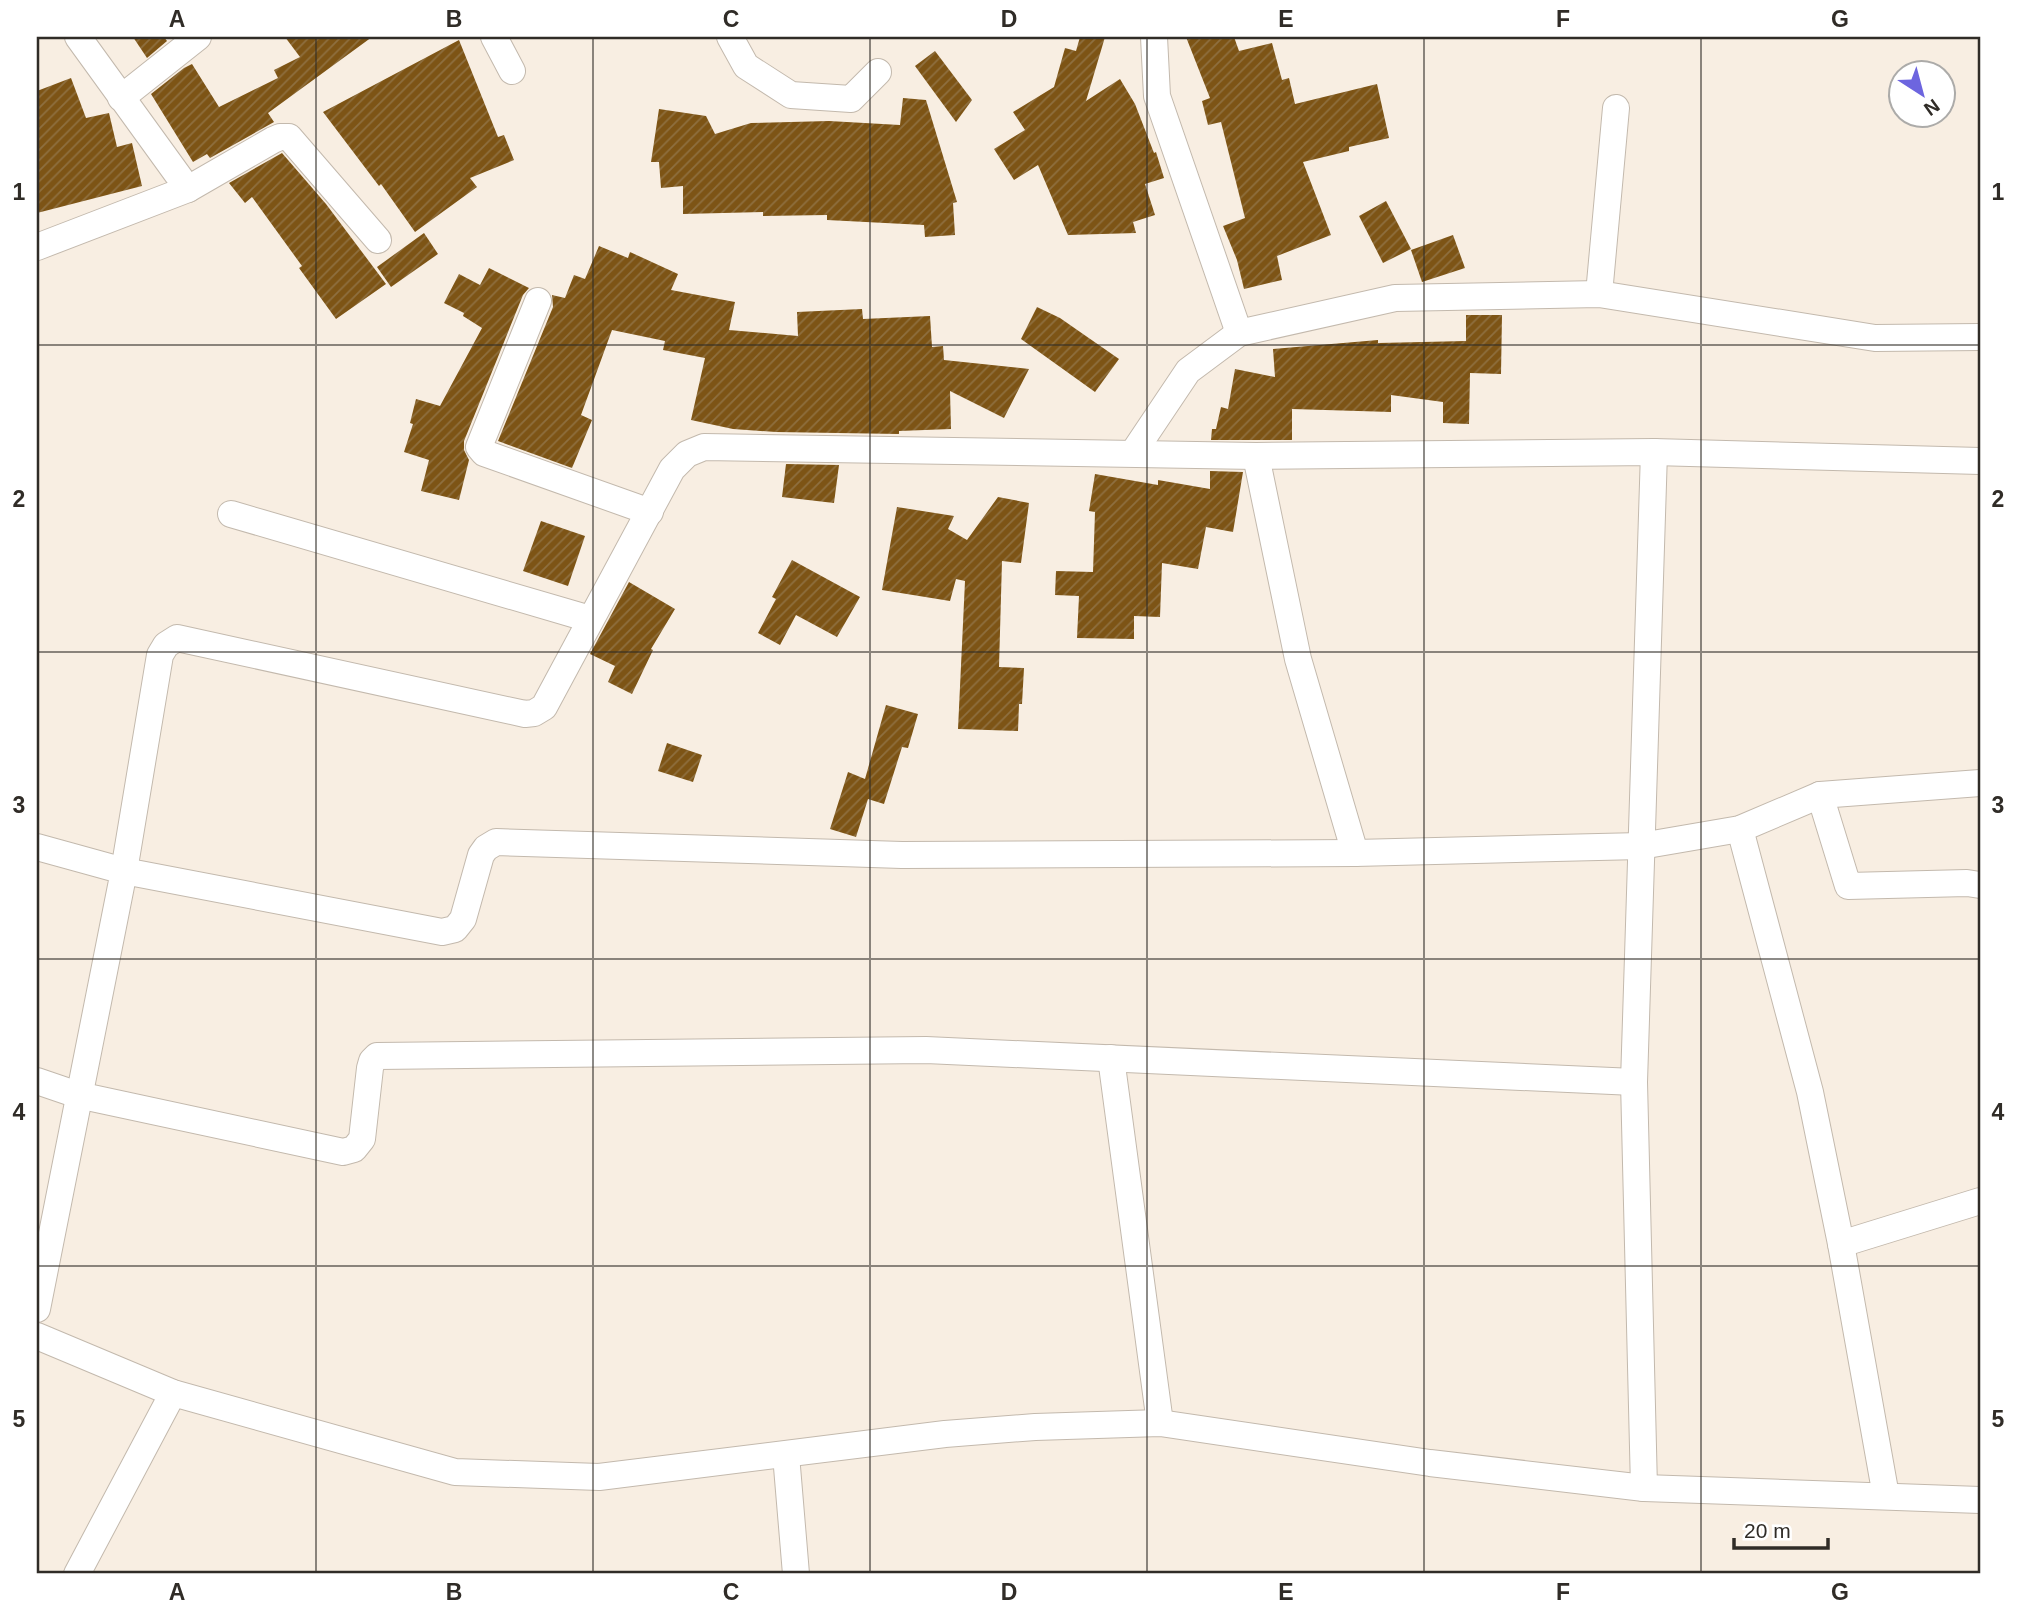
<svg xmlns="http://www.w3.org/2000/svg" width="2017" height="1611" font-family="Helvetica,sans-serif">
<defs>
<pattern id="building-hatch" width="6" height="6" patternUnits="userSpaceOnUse" patternTransform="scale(1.75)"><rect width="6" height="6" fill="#7d5415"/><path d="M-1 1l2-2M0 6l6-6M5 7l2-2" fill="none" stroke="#8e6f3f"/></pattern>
</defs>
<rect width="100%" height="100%" fill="#f8eee2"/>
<g fill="url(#building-hatch)">
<polygon points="133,37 164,37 167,41 147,58"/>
<polygon points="285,37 372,37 268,113 274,122 210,158 207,154 193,162 151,94 184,68 192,64 219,107 278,78 274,70 300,57"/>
<polygon points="1080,37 1105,37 1086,101 1120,79 1135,104 1154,153 1156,152 1164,178 1145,184 1155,215 1133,222 1136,233 1068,235 1038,165 1014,180 994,149 1025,130 1013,112 1054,87 1065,48 1076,51"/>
<polygon points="1186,37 1234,37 1239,51 1272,43 1282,80 1289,78 1295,104 1377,84 1389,138 1349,147 1349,151 1303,162 1331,235 1277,256 1282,280 1244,289 1237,260 1223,226 1245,218 1221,122 1208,125 1202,101 1210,98"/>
<polygon points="459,40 498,137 504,135 514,160 470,178 477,187 415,232 381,184 379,186 323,112"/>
<polygon points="935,51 972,100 956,122 915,66"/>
<polygon points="71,78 86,118 109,113 117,147 132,143 142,186 37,213 37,91"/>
<polygon points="903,98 926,100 957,202 953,203 955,235 925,237 924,225 827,220 827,215 763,216 763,212 683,214 683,186 661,188 659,162 651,162 659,109 706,116 715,134 751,123 829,121 900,125"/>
<polygon points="282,153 326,204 386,284 336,319 299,268 302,266 252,197 245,203 229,183"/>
<polygon points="1386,201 1411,249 1383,263 1359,216"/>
<polygon points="424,233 438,254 391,287 377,267"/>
<polygon points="1453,235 1465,268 1422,282 1411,250"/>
<polygon points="599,246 628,258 630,252 678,274 671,290 735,302 729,330 798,336 797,312 862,309 863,319 930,316 932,347 943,346 944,360 1029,369 1004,418 950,391 951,429 899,431 899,434 776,432 733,429 691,420 705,358 663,350 665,341 612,330 581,415 592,420 572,468 498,441 553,307 552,295 565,298 574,275 585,279"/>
<polygon points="489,268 529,288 523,295 464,441 464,450 469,460 459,500 421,491 429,460 404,452 413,424 410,423 416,399 440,406 482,328 463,316 464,313 444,303 459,274 480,285"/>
<polygon points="1037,307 1060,318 1119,359 1095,392 1021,339"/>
<polygon points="1466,315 1502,315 1501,374 1470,373 1469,424 1443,423 1443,402 1391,395 1391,412 1292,409 1292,440 1211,440 1212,429 1216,429 1221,407 1228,409 1235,369 1275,377 1273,349 1378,340 1378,343 1466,341"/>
<polygon points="786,464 839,465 834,503 782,497"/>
<polygon points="1210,471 1243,472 1233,532 1206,527 1198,569 1162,563 1160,617 1134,616 1134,639 1077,638 1079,596 1055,595 1056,571 1093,572 1095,512 1089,511 1095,474 1158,485 1158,480 1210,489"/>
<polygon points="998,497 1029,503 1021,563 1002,561 999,667 1024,668 1022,704 1019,704 1018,731 958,729 965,581 956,579 950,601 882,590 897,507 954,516 948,529 967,540"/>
<polygon points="541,521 585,536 568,586 523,571"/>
<polygon points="792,560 860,597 837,637 796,615 780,645 758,633 776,599 772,597"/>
<polygon points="629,582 675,609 651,649 653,650 632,694 608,682 615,666 590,654"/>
<polygon points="886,705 918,714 908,748 902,747 884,804 868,799 856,837 830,829 848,772 865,779"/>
<polygon points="667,743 702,755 693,782 658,771"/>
</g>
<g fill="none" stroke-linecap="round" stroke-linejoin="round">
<g stroke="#c3b9ad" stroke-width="28">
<g id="street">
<polyline points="494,37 512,71"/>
<polyline points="730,37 746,66 791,95 851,99 878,72"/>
<polyline points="1154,37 1157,96 1239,333"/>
<polyline points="121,98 198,37"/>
<polyline points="188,189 273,140 280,137 289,137 378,240"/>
<polyline points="37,247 188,189 78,37"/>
<polyline points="1599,294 1616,108"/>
<polyline points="538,301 479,447 484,453 650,512"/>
<polyline points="1133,453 1188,371 1239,333 1395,298 1599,294 1875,338 1980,337"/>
<polyline points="1256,456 1298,659 1355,853"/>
<polyline points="1980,461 1654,452 1256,456 704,447 687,454 672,469 544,707 534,713 525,714 177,638 166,645 160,655 124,871 442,932 455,929 463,919 481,855 486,848 496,842 902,855 1355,853 1641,846 1740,829 1820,795 1980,783"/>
<polyline points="231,514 590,619"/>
<polyline points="1820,795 1848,886 1967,883 1980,885"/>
<polyline points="1740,829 1810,1092 1841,1244 1886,1496"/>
<polyline points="37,847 124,871 37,1309"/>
<polyline points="1111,1058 1160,1423"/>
<polyline points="37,1081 78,1095 343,1152 354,1149 362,1139 370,1068 372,1061 377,1056 926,1050 1634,1082"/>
<polyline points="1841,1244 1980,1201"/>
<polyline points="37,1336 173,1393 455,1472 599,1477 945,1434 1035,1427 1160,1423 1430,1463 1644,1488 1980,1500"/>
<polyline points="786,1455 796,1574"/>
<polyline points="1644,1488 1634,1082 1654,452"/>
<polyline points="77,1574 173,1393"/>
</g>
</g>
<use href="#street" stroke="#fff" stroke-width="26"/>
</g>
<path fill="none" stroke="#302c27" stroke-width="2" stroke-opacity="0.55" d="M316,37V1574M593,37V1574M870,37V1574M1147,37V1574M1424,37V1574M1701,37V1574M37,345H1980M37,652H1980M37,959H1980M37,1266H1980"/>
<rect width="2017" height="1611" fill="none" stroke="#ffffff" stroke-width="77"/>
<g transform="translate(1922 94) rotate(144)"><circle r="33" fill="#ffffff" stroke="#acaba9" stroke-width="2"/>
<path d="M0-5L12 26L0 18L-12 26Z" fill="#6d65df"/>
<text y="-10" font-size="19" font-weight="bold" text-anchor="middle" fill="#302c27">N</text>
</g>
<path d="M1734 1538v10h94v-10" fill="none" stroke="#302c27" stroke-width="3.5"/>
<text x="1744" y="1538" font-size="21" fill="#302c27" stroke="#ffffff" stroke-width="5" paint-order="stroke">20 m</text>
<rect x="38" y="38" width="1941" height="1534" fill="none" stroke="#302c27" stroke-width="2.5"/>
<g font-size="23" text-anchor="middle" font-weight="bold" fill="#302c27">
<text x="177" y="27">A</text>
<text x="454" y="27">B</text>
<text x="731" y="27">C</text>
<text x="1009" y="27">D</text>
<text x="1286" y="27">E</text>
<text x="1563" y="27">F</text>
<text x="1840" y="27">G</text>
<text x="19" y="200">1</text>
<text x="1998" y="200">1</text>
<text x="19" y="507">2</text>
<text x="1998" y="507">2</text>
<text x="19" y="813">3</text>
<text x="1998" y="813">3</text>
<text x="19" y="1120">4</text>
<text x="1998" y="1120">4</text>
<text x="19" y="1427">5</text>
<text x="1998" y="1427">5</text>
<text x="177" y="1600">A</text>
<text x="454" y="1600">B</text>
<text x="731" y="1600">C</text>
<text x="1009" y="1600">D</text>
<text x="1286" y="1600">E</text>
<text x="1563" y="1600">F</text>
<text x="1840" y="1600">G</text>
</g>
</svg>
